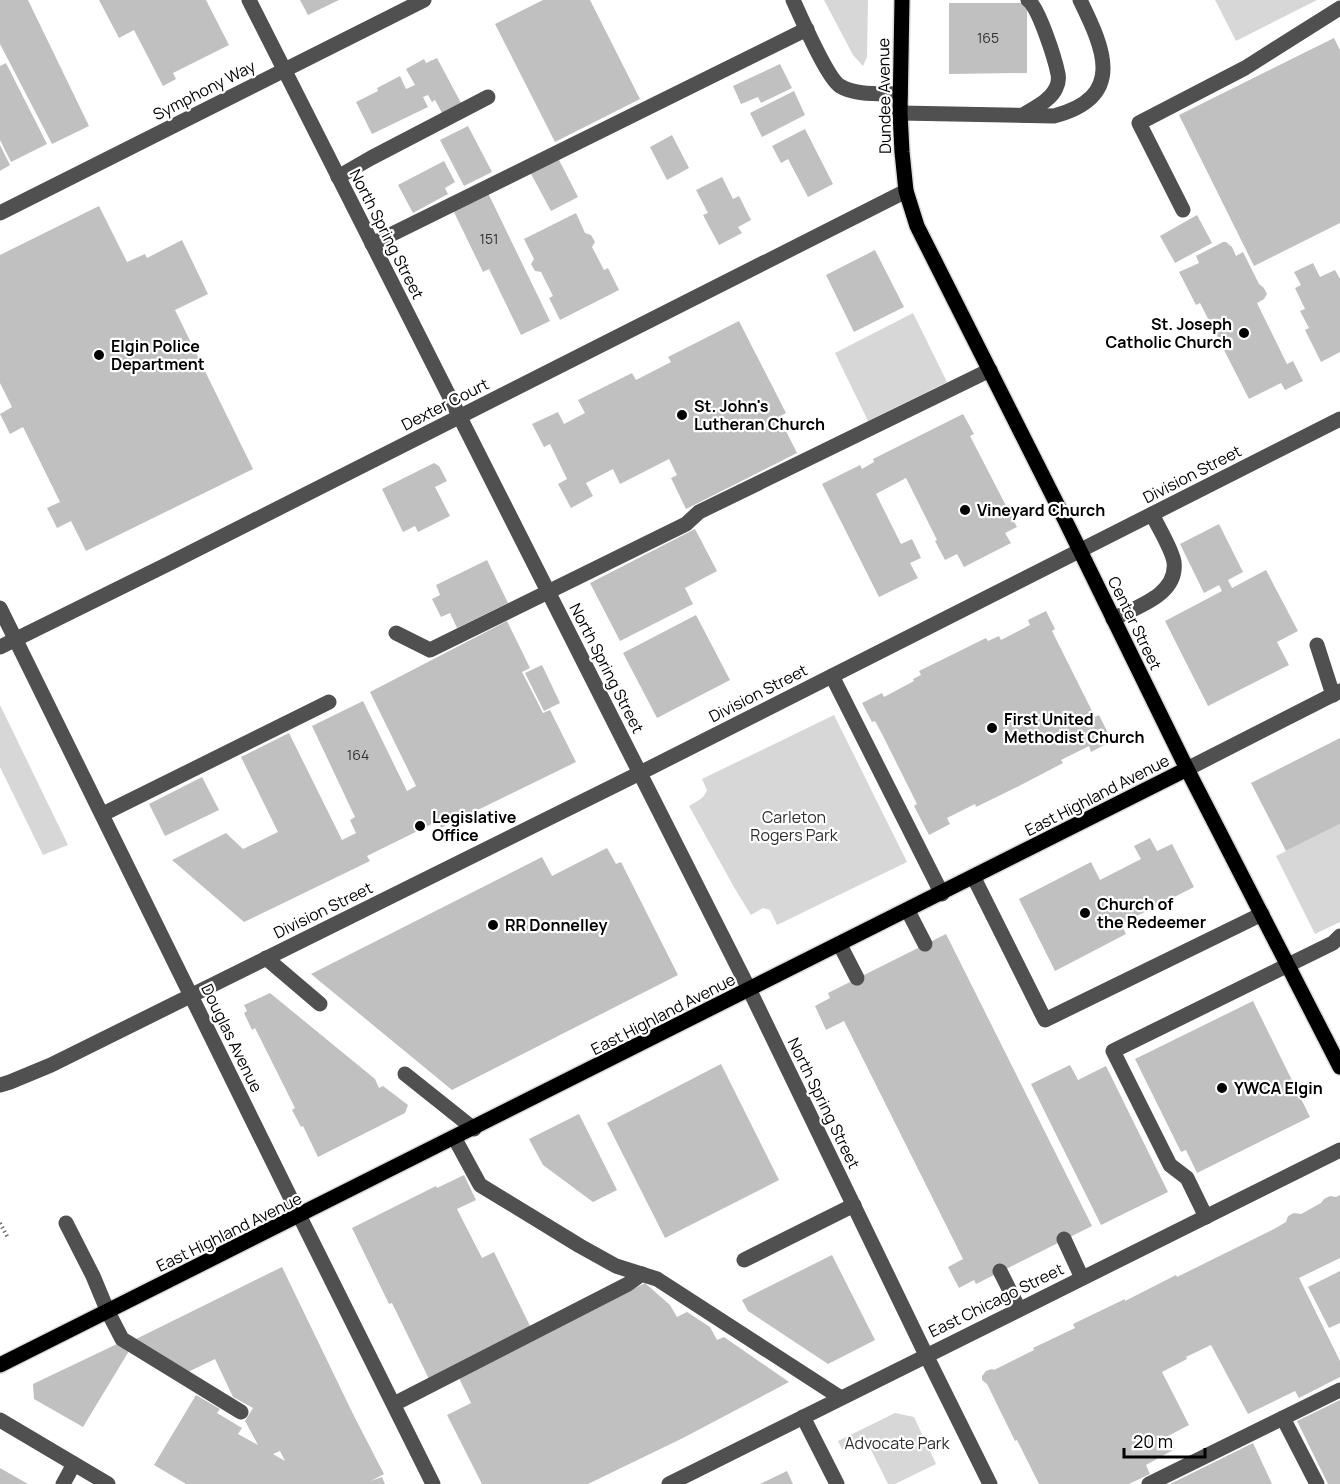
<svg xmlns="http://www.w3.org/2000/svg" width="1340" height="1484" font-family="Manrope,sans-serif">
<rect width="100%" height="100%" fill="#fff"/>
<g fill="#d7d7d7">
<polygon points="824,0 868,0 867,57 863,66 853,55"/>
<polygon points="1215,0 1317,0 1236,41"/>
<polygon points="913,313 947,382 868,421 835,353"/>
<polygon points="0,705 68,845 43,855 0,767"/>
<path d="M834,715L907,862L777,925L770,910L763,908L751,915L735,889L689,806C697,801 704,799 707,790L702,779Z"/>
<polygon points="1340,824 1340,922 1315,934 1276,856"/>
<polygon points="895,1413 914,1417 936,1464 895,1484 888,1484 866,1440 843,1451 838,1441"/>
</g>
<g fill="#c0c0c0" fill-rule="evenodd">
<polygon points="0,0 28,0 89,126 52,144 0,44"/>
<polygon points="99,0 206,0 229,45 173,73 176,79 163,86 134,30 119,38"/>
<polygon points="300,0 339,0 308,15"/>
<polygon points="543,0 590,0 640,99 555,142 495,24"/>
<polygon points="949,3 1027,3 1027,73 949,74"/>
<polygon points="1334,38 1340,50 1340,223 1254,266 1179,115"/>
<polygon points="437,58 461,103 442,113 435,100 432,102 428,95 423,97 428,107 372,134 356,102 378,91 377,88 400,76 406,89 415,85 406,69 424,59 426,63"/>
<polygon points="6,63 47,144 11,162 0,140 0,66"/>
<polygon points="780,64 792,88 761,103 758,97 741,104 733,86"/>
<polygon points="794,91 805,115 762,137 750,113"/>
<polygon points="468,126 492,172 464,186 440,140"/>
<polygon points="805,129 833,184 808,197 788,159 781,163 772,146"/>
<polygon points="672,135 689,168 667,180 650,147"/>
<polygon points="0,145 10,165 0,171"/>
<polygon points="558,158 578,197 551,211 530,172"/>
<polygon points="444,161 455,182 445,188 448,194 413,213 398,185"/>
<polygon points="722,177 733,199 739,196 751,220 738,227 742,233 719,245 703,215 708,213 696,190"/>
<polygon points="488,193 550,321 521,335 489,269 483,272 453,210"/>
<polygon points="99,206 127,262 145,254 147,258 182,240 208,294 175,310 253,469 86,551 71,521 57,528 47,508 60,502 23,427 10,434 0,414 12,407 0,383 0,255"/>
<polygon points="576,213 585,233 591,235 595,242 592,247 604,270 608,268 619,290 560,320 549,298 553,296 541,272 535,271 531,264 534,259 524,239"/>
<polygon points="1197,215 1212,243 1175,263 1160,236"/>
<polygon points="1223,242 1226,242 1232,247 1236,256 1243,252 1259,284 1264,288 1267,294 1264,299 1257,303 1287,364 1293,361 1303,381 1285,390 1281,383 1249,399 1200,303 1196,305 1179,272 1199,263 1196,256"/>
<polygon points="875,250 904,307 854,332 826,275"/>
<polygon points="1313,263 1320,277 1335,270 1340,279 1340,352 1321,362 1305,330 1309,328 1300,311 1305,309 1295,288 1301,285 1294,272"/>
<polygon points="739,321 786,413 779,417 797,453 686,509 671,478 677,475 669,459 620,484 613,469 586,483 593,496 571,508 558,484 567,479 550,444 544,447 532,424 558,412 564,424 585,413 578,400 632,373 636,380 671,362 668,357"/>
<polygon points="963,414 974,434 970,436 1017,527 1005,533 1011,543 964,567 957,554 945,560 935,541 937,540 906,478 876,494 901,544 912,539 921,558 910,563 918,578 879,597 822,484 860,465 862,469 874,462 873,459"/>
<polygon points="434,463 439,466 447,481 435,487 450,516 418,532 415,526 403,532 382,489"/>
<polygon points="1219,524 1243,572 1228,580 1232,588 1266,570 1298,631 1277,642 1289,665 1208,706 1165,621 1222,591 1219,585 1204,593 1180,544"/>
<polygon points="695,529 717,571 685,588 693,604 620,641 590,583"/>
<polygon points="487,560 508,603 457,628 450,613 441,617 432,599 440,595 436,585"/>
<polygon points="1046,611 1055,629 1052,631 1095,717 1099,715 1112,741 1091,752 1089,746 1061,760 1063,763 1019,786 976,807 975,804 947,818 950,824 929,835 914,806 917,804 882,734 875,721 872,722 862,703 882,693 884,697 914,681 913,679 921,675 919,671 986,638 988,641 999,636 1001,640 1030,625 1028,620"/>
<polygon points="696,615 730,680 657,718 623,653"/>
<polygon points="507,621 530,668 522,672 543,713 550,710 576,762 441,828 438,821 367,856 370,861 244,922 172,860 226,833 243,849 278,832 241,757 289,733 342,840 356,833 350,820 355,817 312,726 363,701 407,791 416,786 370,692"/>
<polygon points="542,665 560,703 544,711 525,673"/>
<polygon points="1340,738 1340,824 1286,851 1251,783"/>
<polygon points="202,777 219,810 165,836 149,804"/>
<polygon points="1150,838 1157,851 1172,844 1194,887 1121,924 1126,934 1055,971 1019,899 1091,862 1100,880 1141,859 1134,846"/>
<polygon points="607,848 616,864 621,862 678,975 452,1090 311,974 542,857 552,876"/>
<polygon points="946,934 1092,1226 976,1284 974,1280 959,1288 948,1267 963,1259 844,1021 826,1030 815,1006 830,998 828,993"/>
<polygon points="270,993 375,1079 379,1088 383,1086 408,1105 405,1113 318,1157 303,1126 301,1127 292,1110 295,1108 255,1028 252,1030 244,1013 247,1011 244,1005"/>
<polygon points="1253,1001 1310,1117 1197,1173 1186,1150 1181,1152 1135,1059"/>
<polygon points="721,1064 779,1180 665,1238 607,1123"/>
<polygon points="1070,1065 1078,1080 1106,1066 1168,1192 1101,1225 1031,1084"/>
<polygon points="579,1114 617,1190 593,1202 543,1165 529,1139"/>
<polygon points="464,1175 476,1200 457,1209 482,1258 494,1252 531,1328 429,1379 392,1303 389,1304 352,1228 436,1186 437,1188"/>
<polygon points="1340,1195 1340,1258 1299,1278 1340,1361 1340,1377 1299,1398 1295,1391 1248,1414 1211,1345 1186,1357 1187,1359 1162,1372 1189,1425 1168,1436 1175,1449 1146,1465 1150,1474 1129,1484 1039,1484 1017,1440 1015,1441 987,1384 982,1380 982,1376 986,1371 992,1369 994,1370 1034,1350 1033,1348 1075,1328 1073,1324 1125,1299 1125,1301 1176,1275 1177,1277 1274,1229 1286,1222 1288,1216 1294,1213 1301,1214 1321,1203 1324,1199 1330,1196 1336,1197"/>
<polygon points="832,1255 875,1340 828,1364 748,1311 742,1300"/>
<path d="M282,1267L354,1416L384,1474L371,1481L382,1477L385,1484H186L154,1465L196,1395L220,1409L217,1413L242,1428L238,1434L258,1445L245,1421L253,1408L233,1397L215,1359L188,1372L134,1340ZM280,1451L285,1461L273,1454Z"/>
<polygon points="1340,1271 1340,1323 1329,1328 1308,1287"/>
<polygon points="645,1283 670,1305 677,1317 687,1312 710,1327 717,1340 724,1337 789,1382 683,1438 588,1484 482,1484 447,1415 471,1403 459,1378"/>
<polygon points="117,1344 129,1351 83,1427 34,1399 33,1384"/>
<polygon points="1340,1400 1340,1484 1328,1484 1297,1421"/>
<polygon points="1253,1443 1272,1484 1170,1484"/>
<polygon points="0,1468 28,1484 0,1484"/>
<polygon points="787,1471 793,1484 760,1484"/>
</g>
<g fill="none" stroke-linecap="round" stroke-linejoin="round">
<g stroke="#dbdbdb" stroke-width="18">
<g id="major">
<polyline points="902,0 900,113 902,152 906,191 917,226 1065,520 1187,769 1340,1067"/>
<path d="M0,1365C397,1168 793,970 1187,769"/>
</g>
</g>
<polyline stroke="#727272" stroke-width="4" stroke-dasharray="1.5 3" stroke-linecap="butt" points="0,1223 8,1238"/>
<g stroke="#505050" stroke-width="15">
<polyline points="249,0 750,991 926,1355 990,1484"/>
<path d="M793,0C801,17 827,78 840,86C856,96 882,93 900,94"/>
<path d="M900,113L1054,116C1126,97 1104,49 1080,0"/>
<path d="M1023,115C1034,108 1051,100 1056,88C1058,84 1059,79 1058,74C1055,59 1039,8 1028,0"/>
<polyline points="338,177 371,158 488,97"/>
<polyline points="1183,210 1139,123 1245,68 1340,8"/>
<polyline points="0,213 424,0"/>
<polyline points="372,244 807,29"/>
<polyline points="0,608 300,1217 433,1484"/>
<path d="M1113,619C1136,607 1178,595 1174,562C1172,549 1158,527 1152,514"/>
<polyline points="396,633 430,650 686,524 699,512 990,370"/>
<polyline points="1317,645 1333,695"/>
<polyline points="0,647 168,564 906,191"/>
<polyline points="832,676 942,894"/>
<polyline points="1187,769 1340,691"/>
<polyline points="103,814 329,702"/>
<polyline points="974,878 1045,1020 1262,914"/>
<polyline points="908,911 925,944"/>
<polyline points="840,945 857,978"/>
<polyline points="266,958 320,1004"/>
<polyline points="405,1074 474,1129"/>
<polyline points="0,1085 10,1082 51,1065 640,773 1340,419"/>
<polyline points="455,1139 480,1185 580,1246 616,1266 657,1279 841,1398"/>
<polyline points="1206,1217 1187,1178 1170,1165 1113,1051 1333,943 1340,936"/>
<polyline points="66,1223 93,1276 108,1312 122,1339 241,1412"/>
<polyline points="1064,1239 1082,1278"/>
<polyline points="744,1260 854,1205"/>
<polyline points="1000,1271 1019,1309"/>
<polyline points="394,1404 628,1284 642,1274"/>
<polyline points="803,1417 837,1484"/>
<polyline points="1283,1418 1317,1484"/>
<polyline points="0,1420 108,1484"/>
<polyline points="63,1484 74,1464"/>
<polyline points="669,1484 1340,1150"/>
<polyline points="1149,1484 1340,1390"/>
</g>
<use href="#major" stroke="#000" stroke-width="15"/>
</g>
<g fill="#000" stroke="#fff" stroke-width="2">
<circle cx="1244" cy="333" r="6"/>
<circle cx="99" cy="355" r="6"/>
<circle cx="682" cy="415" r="6"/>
<circle cx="965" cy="510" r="6"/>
<circle cx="992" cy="728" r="6"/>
<circle cx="420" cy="826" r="6"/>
<circle cx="1085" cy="913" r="6"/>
<circle cx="493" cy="925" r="6"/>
<circle cx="1222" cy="1088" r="6"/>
</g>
<g text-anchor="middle" stroke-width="4.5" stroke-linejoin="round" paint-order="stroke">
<g font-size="14" fill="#303030">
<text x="988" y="43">165</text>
<text x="489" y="244">151</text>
<text x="358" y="760">164</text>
</g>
<g font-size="16" fill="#000" stroke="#fff">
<text transform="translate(204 90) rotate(-27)" y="6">Symphony Way</text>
<text transform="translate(884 96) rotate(-91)" y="6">Dundee Avenue</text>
<text transform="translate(387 234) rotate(63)" y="6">North Spring Street</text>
<text transform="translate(445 404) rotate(-27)" y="6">Dexter Court</text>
<text transform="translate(1192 474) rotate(-27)" y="6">Division Street</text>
<text transform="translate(1135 623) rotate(64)" y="6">Center Street</text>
<text transform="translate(607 668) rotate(63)" y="6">North Spring Street</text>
<text transform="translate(758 693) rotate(-27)" y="6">Division Street</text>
<text transform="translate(1097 795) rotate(-27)" y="6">East Highland Avenue</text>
<text transform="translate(323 910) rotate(-26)" y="6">Division Street</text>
<text transform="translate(663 1014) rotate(-27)" y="6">East Highland Avenue</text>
<text transform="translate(232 1038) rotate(64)" y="6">Douglas Avenue</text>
<text transform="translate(824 1103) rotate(64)" y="6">North Spring Street</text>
<text transform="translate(229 1232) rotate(-26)" y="6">East Highland Avenue</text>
<text transform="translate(996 1300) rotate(-26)" y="6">East Chicago Street</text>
</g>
<g font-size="16" font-weight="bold" fill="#000" stroke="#fff" text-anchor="start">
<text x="1232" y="330" text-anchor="end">St. Joseph<tspan x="1232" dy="18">Catholic Church</tspan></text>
<text x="111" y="352">Elgin Police<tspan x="111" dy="18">Department</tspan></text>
<text x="694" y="412">St. John's<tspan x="694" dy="18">Lutheran Church</tspan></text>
<text x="977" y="516">Vineyard Church</text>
<text x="1004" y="725">First United<tspan x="1004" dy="18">Methodist Church</tspan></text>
<text x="432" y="823">Legislative<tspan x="432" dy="18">Office</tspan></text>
<text x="1097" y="910">Church of<tspan x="1097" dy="18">the Redeemer</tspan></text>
<text x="505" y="931">RR Donnelley</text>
<text x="1234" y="1094">YWCA Elgin</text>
</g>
<g font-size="16" fill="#2e2e2e" stroke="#fff">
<text x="794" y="823">Carleton<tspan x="794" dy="18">Rogers Park</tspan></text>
<text x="897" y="1449">Advocate Park</text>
</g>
</g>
<path d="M1124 1448v9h81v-9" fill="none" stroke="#000000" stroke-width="3"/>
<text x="1133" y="1448" font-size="18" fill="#000000" stroke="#ffffff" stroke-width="4.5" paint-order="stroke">20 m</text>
</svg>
